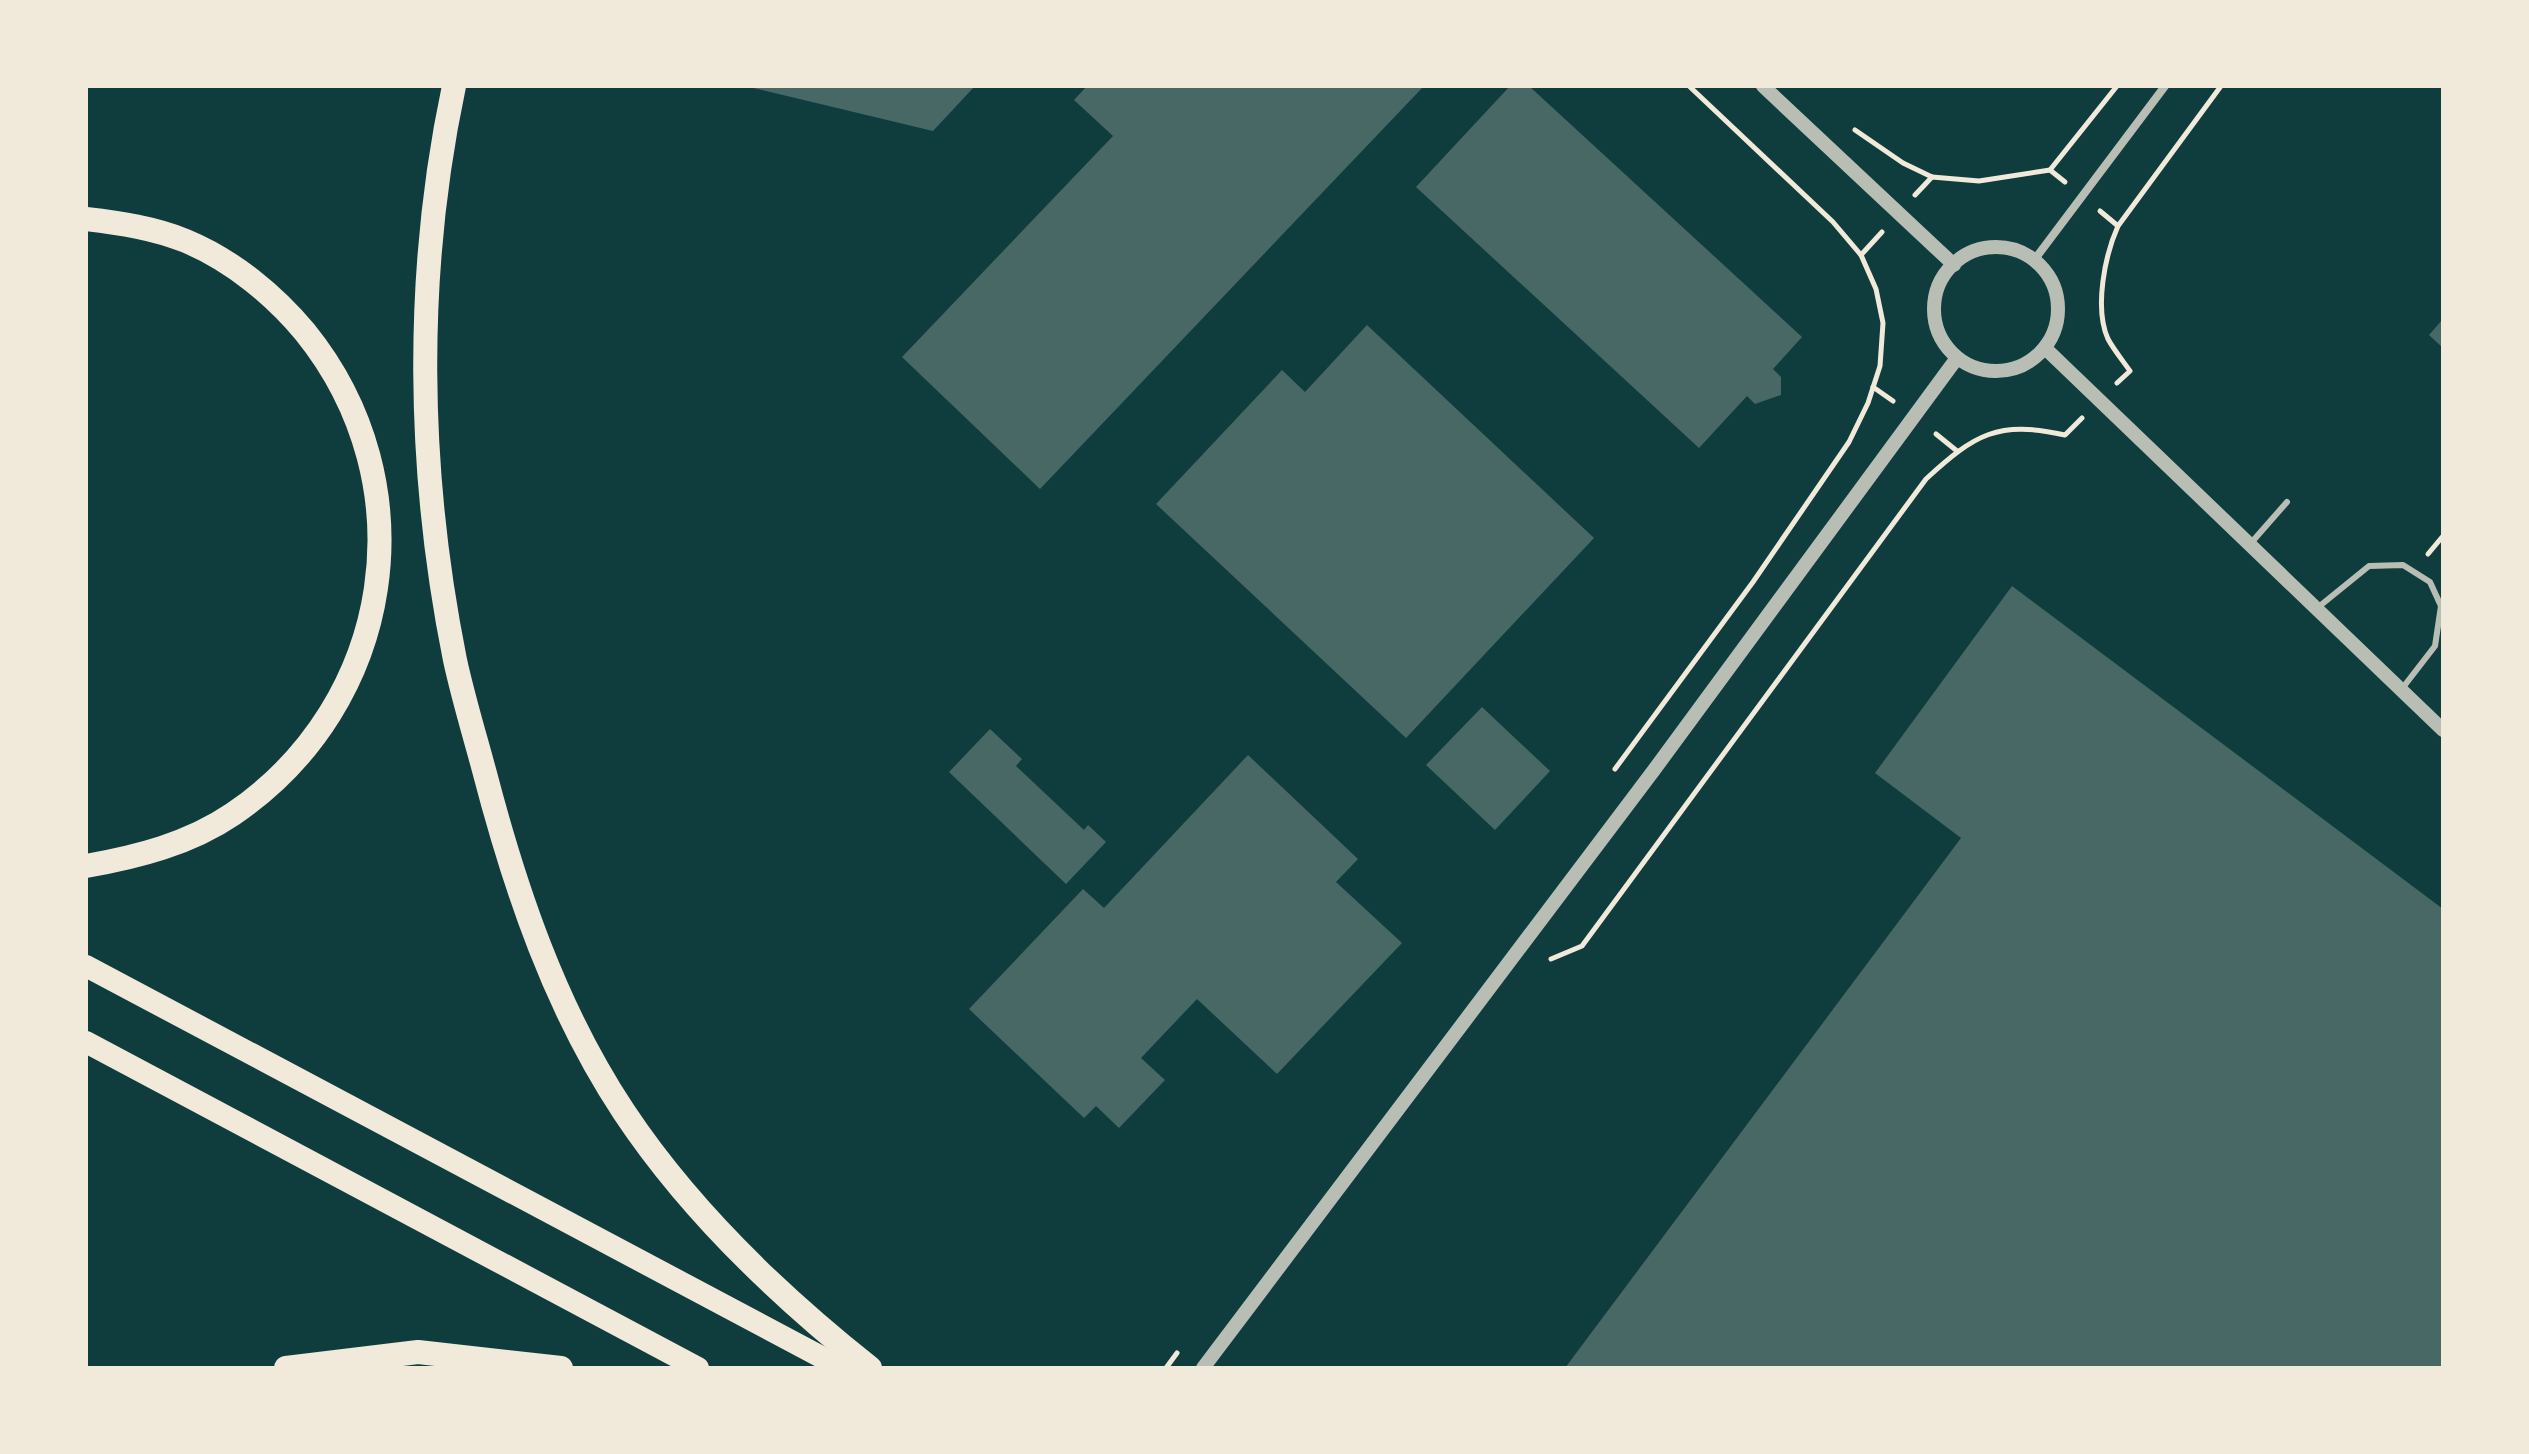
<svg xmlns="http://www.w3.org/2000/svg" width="2529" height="1454" font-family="Quicksand,sans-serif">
<rect width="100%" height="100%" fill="#0f3d3e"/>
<g fill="#486865">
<polygon points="745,86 975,86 933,131"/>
<polygon points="1087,86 1424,86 1040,489 902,357 1113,136 1074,100"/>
<polygon points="1510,86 1529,86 1802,337 1773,369 1781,377 1781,395 1755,404 1747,396 1699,448 1416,187"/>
<polygon points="2443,319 2443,348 2429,335"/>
<polygon points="1367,325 1594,538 1406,738 1156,504 1282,370 1305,392"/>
<polygon points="2012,586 2443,909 2443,1368 1565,1368 1961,838 1875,773"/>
<polygon points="1482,707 1550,771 1495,830 1426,765"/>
<polygon points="990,729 1022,759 1016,766 1084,830 1088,825 1106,842 1066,884 949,772"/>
<polygon points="1248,755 1358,859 1336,882 1402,943 1277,1074 1197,999 1141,1058 1165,1080 1119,1128 1096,1106 1084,1118 969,1009 1083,889 1104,908"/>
</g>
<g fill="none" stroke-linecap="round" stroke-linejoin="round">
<g stroke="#f1e9da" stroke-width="5">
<polyline points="1855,130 1903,163 1932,177"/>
<polyline points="2050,170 2065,182"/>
<polyline points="1915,195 1932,177 1979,181 2050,170 2117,86"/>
<polyline points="2100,211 2118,226"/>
<polyline points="1861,255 1882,232"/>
<path d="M2117,383L2130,371C2123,361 2114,350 2108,339C2094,308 2105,255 2118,226L2221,86"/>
<polyline points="1873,387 1893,401"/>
<polyline points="1936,434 1957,451"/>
<polyline points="2428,554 2443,536"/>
<polyline points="1615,769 1753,582 1849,442 1868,403 1880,366 1883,323 1876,289 1861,255 1833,222 1689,86"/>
<path d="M1551,959L1582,946L1926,479C1975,434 1998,420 2065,435L2082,418"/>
<polyline points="1166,1368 1177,1353"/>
</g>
<g stroke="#b8beb3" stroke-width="6">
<polyline points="2251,543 2287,502"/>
<polyline points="2316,609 2369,566 2403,565 2430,582 2441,606 2435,646 2401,690"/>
</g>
<polyline stroke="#b8beb3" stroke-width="8" points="2035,259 2165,86"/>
<g stroke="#b8beb3" stroke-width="14">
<polyline points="1763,86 1954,265"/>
<circle cx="1996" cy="309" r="62"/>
<polyline points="2046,349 2443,730"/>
<polyline points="1203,1368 1654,770 1957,358"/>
</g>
<g stroke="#f1e9da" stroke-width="22">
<polyline points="86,966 842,1368"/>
<polyline points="86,1042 698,1368"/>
</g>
<g stroke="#f1e9da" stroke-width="24">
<path d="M454,86C414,274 417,471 455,660C463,697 474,733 484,770C515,889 555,1008 624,1112C689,1210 778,1295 870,1368"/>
<path d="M86,219C120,223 154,228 186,241C232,260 274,295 305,332C428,484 395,704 233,814C189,844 137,857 86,866"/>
<polyline points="286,1368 418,1352 561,1368"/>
</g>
</g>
<rect width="2529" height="1454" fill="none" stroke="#f1e9da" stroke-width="176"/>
</svg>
